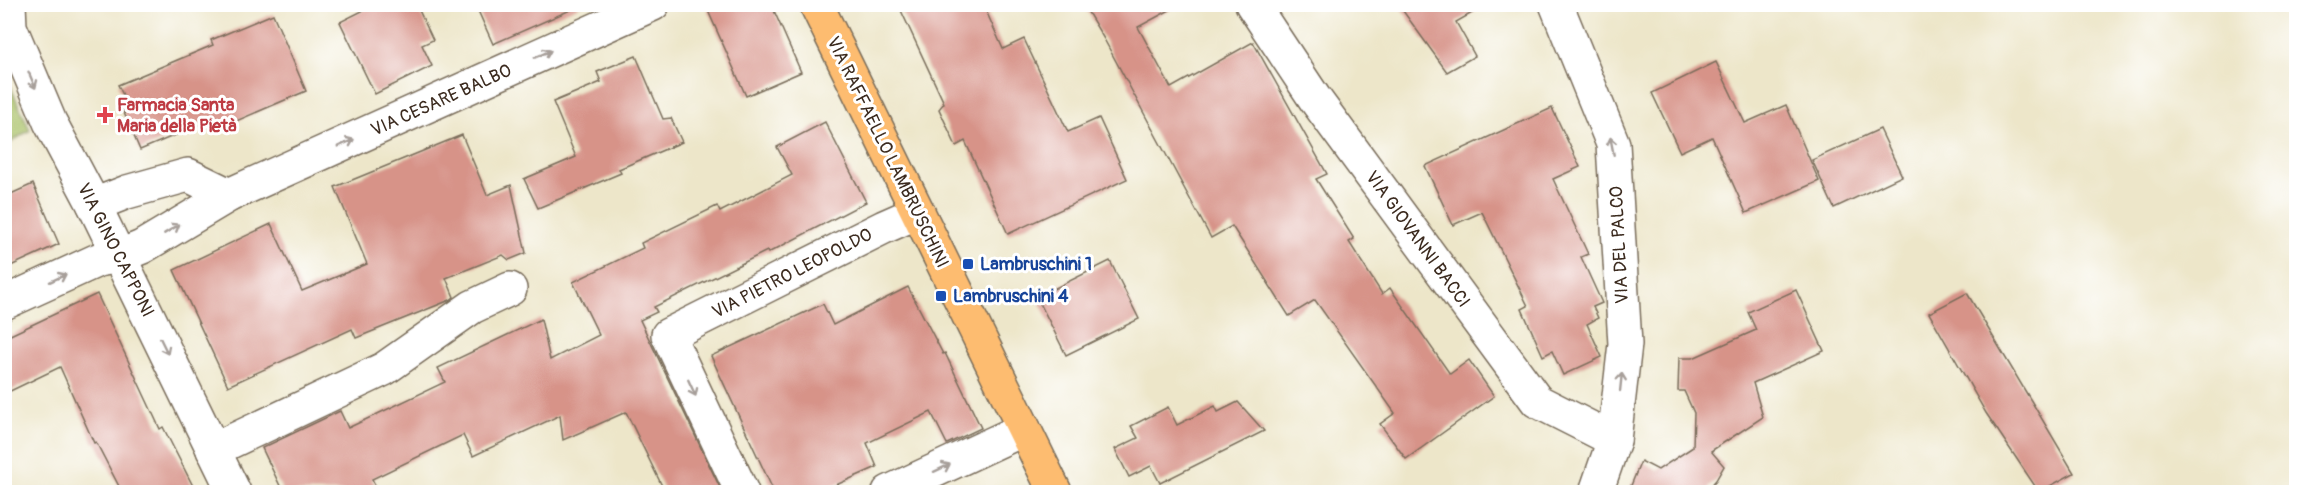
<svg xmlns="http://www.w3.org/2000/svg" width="2301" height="497" font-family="Pangolin,sans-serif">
<rect width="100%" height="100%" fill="#fff"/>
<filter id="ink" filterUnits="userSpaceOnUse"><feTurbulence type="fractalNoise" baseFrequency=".0167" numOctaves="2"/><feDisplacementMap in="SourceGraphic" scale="12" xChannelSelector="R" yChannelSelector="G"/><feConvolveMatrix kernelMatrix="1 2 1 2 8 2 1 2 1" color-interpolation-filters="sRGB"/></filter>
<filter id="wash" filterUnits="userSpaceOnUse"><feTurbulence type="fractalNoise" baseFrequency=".008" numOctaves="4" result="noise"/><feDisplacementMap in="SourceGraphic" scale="24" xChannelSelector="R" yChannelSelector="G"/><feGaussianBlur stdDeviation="1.35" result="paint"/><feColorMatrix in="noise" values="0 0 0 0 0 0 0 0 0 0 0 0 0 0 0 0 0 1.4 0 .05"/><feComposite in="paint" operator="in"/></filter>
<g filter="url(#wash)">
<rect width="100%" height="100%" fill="#ede6c9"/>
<polygon fill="#a8c065" stroke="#727542" stroke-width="1.5" points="5,75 30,130 5,146 4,146"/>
<g id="blocks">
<g fill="#d79388">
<polygon points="376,4 416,4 433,40 422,45 432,66 375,94 340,22"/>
<polygon points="475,4 584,4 493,44"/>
<polygon points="705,4 771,4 801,72 746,96"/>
<polygon points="898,4 983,4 1003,49 1024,39 1068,132 1099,118 1127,179 1008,234 965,141 956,146 939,109 944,103"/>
<polygon points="1083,4 1181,4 1138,27 1171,88 1253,42 1327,174 1316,179 1354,239 1349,242 1382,294 1390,288 1450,374 1469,360 1494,396 1406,459 1380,424 1395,413 1315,300 1289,316 1232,226 1211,238 1104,39"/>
<polygon points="1398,4 1488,4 1456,22 1475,56 1447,72"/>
<polygon points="273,14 306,91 213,131 209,121 140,150 118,99 124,97 118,85 213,45 211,40"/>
<polygon points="636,56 663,119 671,118 682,142 619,169 621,173 538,208 524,179 576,157 553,102 601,82 597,72"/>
<polygon points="1716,62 1745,123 1786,105 1819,181 1746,213 1712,137 1680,152 1652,93"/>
<polygon points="1552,108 1580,167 1553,179 1588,254 1581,257 1602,303 1593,307 1598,318 1587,324 1602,357 1563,375 1552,351 1543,356 1522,309 1528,306 1482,212 1453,225 1425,166"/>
<polygon points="825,122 866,202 768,253 767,251 654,307 657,312 640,320 722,492 665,492 626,412 563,440 560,415 473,456 463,435 372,479 379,492 283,492 262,448 340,411 348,428 445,382 438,368 541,319 550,360 599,335 573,282 643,248 641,243 717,206 720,212 792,175 777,147"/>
<polygon points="1880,129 1902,176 1834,208 1812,160"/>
<polygon points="462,135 487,195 511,185 526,253 509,260 503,255 446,278 454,297 450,300 356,338 352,329 228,386 174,270 271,224 302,291 367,264 335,187"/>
<polygon points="33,184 59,244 4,269 4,197"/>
<polygon points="1110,261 1139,319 1066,355 1037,297"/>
<polygon points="908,287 943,354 945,353 981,428 947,444 931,412 867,443 877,467 820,492 774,492 711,356 823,304 833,325"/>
<polygon points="1796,290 1824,351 1753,383 1763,417 1711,451 1724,466 1716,480 1705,492 1624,492 1630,488 1641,461 1658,470 1693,447 1694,413 1684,391 1678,391 1679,358 1693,358 1756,330 1748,312"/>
<polygon points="1967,293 2074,473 2039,492 1986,413 1929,313"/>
<polygon points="97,294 160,429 163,427 196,492 122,492 96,442 94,443 60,367 4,394 4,338"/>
<polygon points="1238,402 1264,431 1160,483 1151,466 1129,477 1115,449 1138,438 1131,426 1168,407 1177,425 1215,406 1218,412"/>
</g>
</g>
</g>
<g filter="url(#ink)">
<use href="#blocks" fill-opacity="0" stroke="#796c5a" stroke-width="1.5"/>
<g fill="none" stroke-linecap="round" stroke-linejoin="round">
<g stroke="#796c5a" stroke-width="36">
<g id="minor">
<polyline points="9,4 10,27 50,122 94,205 234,492"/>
<polyline points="1252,4 1315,99 1537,401 1614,440"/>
<polyline points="1556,4 1613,144 1625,344 1614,440 1596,492"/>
<polyline points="94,205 127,192 188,175 229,195"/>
<polyline points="4,303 98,260 120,256 142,247 229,195 653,4"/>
<polyline points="213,450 384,369 472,307 510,289"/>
<polyline points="742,492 668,335 884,227 918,212"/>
<polyline points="889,492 1024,429"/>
</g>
</g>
<g stroke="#796c5a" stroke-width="36">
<polyline id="major" points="816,4 1055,492"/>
</g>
<use href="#minor" stroke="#fff" stroke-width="33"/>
<use href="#major" stroke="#fdbc70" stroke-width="33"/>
</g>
<defs><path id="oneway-shaft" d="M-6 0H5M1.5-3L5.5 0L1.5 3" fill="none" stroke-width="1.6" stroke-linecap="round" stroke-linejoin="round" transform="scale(1.5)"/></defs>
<g stroke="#a79f9a">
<use href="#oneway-shaft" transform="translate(543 54) rotate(-24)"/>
<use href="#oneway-shaft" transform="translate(32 80) rotate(67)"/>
<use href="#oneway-shaft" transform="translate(346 143) rotate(-24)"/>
<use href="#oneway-shaft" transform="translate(1612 146) rotate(-101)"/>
<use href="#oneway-shaft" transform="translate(172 229) rotate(-31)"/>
<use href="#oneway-shaft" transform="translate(58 278) rotate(-25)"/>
<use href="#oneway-shaft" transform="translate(164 346) rotate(64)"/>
<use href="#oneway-shaft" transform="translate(1621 382) rotate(-84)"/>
<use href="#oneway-shaft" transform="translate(692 388) rotate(65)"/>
<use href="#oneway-shaft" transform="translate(942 468) rotate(-25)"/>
</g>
</g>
<path fill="#e0444e" stroke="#fff" stroke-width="2" d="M102 106h6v6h6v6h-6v6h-6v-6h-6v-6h6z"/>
<g fill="#1a4fb4" stroke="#fff" stroke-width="2">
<rect x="962" y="258" width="12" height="12" rx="3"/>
<rect x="935" y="290" width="12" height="12" rx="3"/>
</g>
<g text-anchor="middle" stroke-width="6" stroke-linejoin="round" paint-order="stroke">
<g font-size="18" fill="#3b2a1e" stroke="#fff">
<text transform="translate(441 100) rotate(-24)" y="6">VIA CESARE BALBO</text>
<text transform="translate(888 152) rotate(64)" y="6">VIA RAFFAELLO LAMBRUSCHINI</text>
<text transform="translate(1418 239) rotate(54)" y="6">VIA GIOVANNI BACCI</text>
<text transform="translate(1619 245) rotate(-93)" y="6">VIA DEL PALCO</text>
<text transform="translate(116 250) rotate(63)" y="6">VIA GINO CAPPONI</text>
<text transform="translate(792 273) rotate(-27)" y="6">VIA PIETRO LEOPOLDO</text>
</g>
<g font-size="18" font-weight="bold" fill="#be3a42" stroke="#fff" text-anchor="start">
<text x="117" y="111">Farmacia Santa<tspan x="117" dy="21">Maria della Pietà</tspan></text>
</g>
<g font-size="18" font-weight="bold" fill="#164399" stroke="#fff" text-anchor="start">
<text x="980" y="270">Lambruschini 1</text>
<text x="953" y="302">Lambruschini 4</text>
</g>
</g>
<rect width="2301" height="497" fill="none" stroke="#fff" stroke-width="24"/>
</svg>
